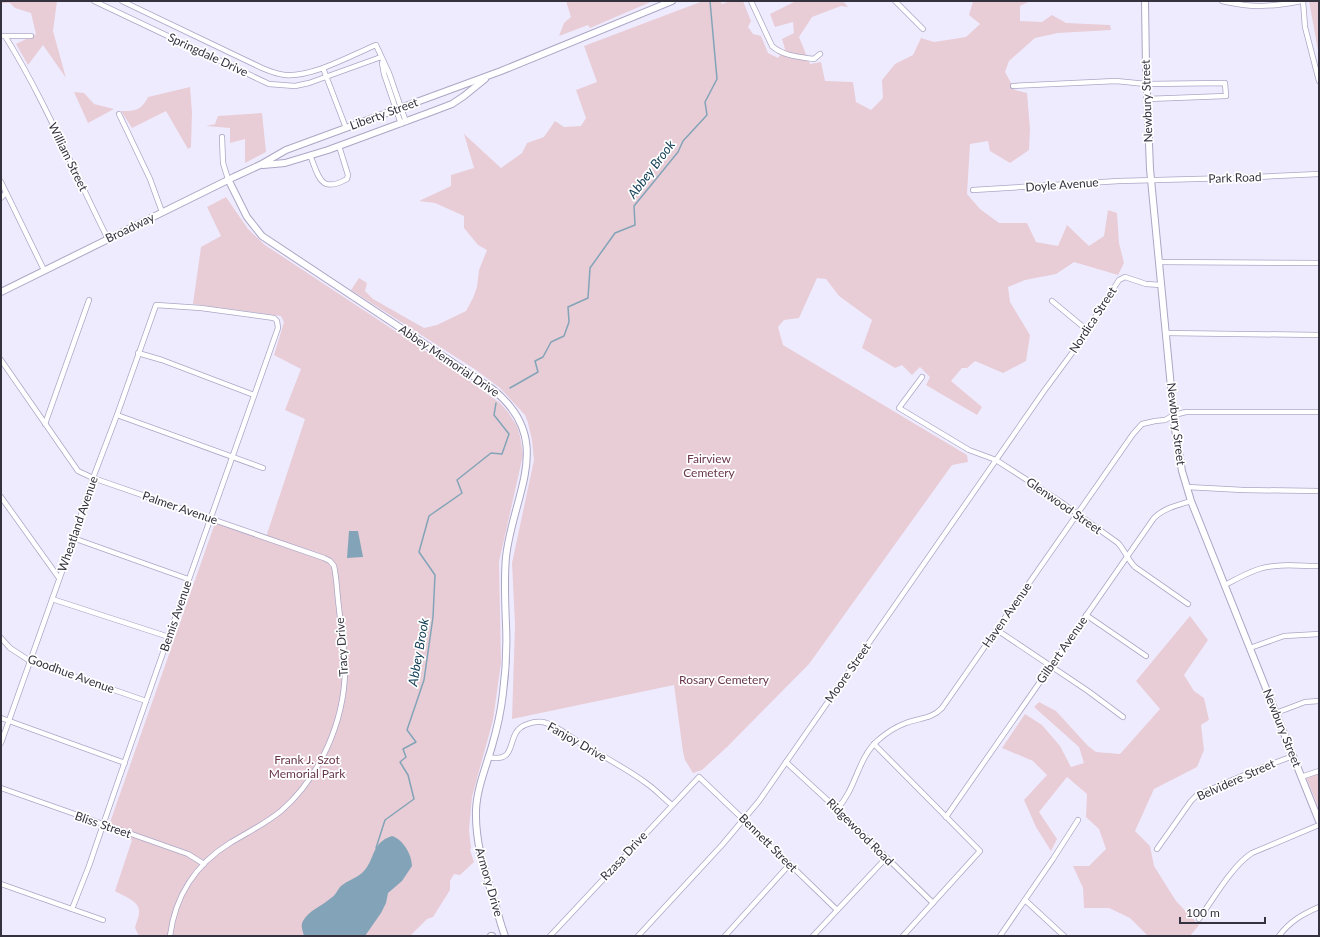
<svg xmlns="http://www.w3.org/2000/svg" width="1320" height="937" font-family="Lato,sans-serif">
<rect width="100%" height="100%" fill="#efebff"/>
<g fill="#e8cdd6">
<polygon points="1,1 57,1 53,31 66,78 43,45 28,65 16,44 36,34 31,13 15,8 10,3 1,3"/>
<polygon points="566,1 653,1 590,28 588,25 559,36 564,23 571,17"/>
<polygon points="703,1 720,1 722,4 730,1 743,1 751,21 748,27 753,34 761,36 768,53 778,58 785,49 782,39 794,33 793,22 775,27 770,14 796,1 843,1 848,7 841,6 812,17 799,37 810,64 821,62 825,81 853,82 856,102 871,110 883,98 882,80 895,64 913,55 921,38 934,42 966,37 980,24 969,15 973,1 1030,1 1020,6 1020,21 1042,22 1052,15 1066,23 1110,25 1111,30 1058,33 1035,38 1009,61 1005,72 1015,90 1027,93 1030,129 1029,150 1010,163 990,151 988,141 970,144 967,194 980,209 999,223 1027,223 1036,242 1058,246 1067,225 1089,246 1104,236 1108,210 1117,213 1119,243 1124,263 1118,275 1074,262 1056,274 1025,280 1008,287 1010,302 1030,335 1026,361 1003,373 975,361 967,368 962,368 951,381 982,407 977,415 926,385 930,377 920,367 912,375 902,365 895,368 862,348 872,320 839,296 826,279 817,278 799,318 784,320 778,327 783,345 967,455 968,462 952,465 809,664 727,747 702,770 693,773 685,760 683,752 674,685 512,719 515,625 512,563 534,460 532,440 528,423 525,415 500,388 476,370 351,290 359,278 367,283 365,291 373,299 424,328 437,325 466,311 473,298 477,287 479,270 487,250 478,245 464,228 464,216 435,203 419,201 451,186 451,175 474,168 464,134 501,168 522,153 527,143 544,137 555,121 564,127 581,126 586,118 576,90 597,82 584,46"/>
<polygon points="1309,1 1319,1 1319,56"/>
<path d="M190,87L192,112L191,147L188,149L166,111L132,128L121,111C135,111 141,111 148,97Z"/>
<polygon points="74,92 84,93 94,104 114,109 88,123"/>
<polygon points="262,113 266,152 245,163 245,139 230,143 230,128 206,126 215,124 218,116"/>
<path d="M226,197L248,229L265,245L427,352V350L500,403L508,412L517,426L520,436L523,455L499,562L501,663L493,720L472,797L469,830L471,848L470,850L474,862L460,875L454,874L450,881V890L433,917L427,919L410,936H139L135,928C136,923 139,917 139,912C140,901 123,896 115,891L132,840L107,831L215,523L265,540L305,419L285,410L301,369L274,355L284,322L281,316L193,304L201,247L221,236L207,207Z"/>
<polygon points="1190,616 1208,640 1184,675 1194,691 1204,698 1209,720 1201,725 1204,750 1197,767 1154,789 1135,831 1150,846 1154,866 1176,901 1199,925 1190,936 1148,936 1130,918 1109,908 1084,908 1083,888 1073,866 1089,866 1106,849 1099,829 1086,817 1087,794 1067,777 1039,812 1057,839 1051,851 1036,827 1024,800 1047,775 1033,761 1002,748 1025,714 1042,725 1060,746 1071,767 1084,763 1079,747 1034,707 1039,702 1056,711 1088,746 1096,752 1120,754 1160,709 1136,681"/>
<polygon points="1319,772 1319,809 1306,777"/>
</g>
<g fill="#83a4b8">
<polygon points="349,531 358,531 363,557 347,558"/>
<path d="M392,836C403,839 412,855 412,866L402,881L388,893L386,903L381,913L365,936H304C303,932 300,925 303,921C309,910 322,906 331,898C336,895 337,890 341,886C347,881 356,878 362,873C376,860 370,843 392,836Z"/>
</g>
<g fill="none" stroke-linecap="round" stroke-linejoin="round">
<g stroke="#83a4b8" stroke-width="1.5">
<polyline points="510,388 538,372 535,361 543,357 551,342 564,336 569,322 568,307 588,298 590,268 615,233 635,225 634,206 678,152 683,141 707,115 705,102 717,79 710,1"/>
<polyline points="376,848 385,820 414,799 408,775 400,762 406,757 403,749 416,742 407,730 424,680 433,617 435,575 419,552 429,516 462,493 457,480 491,453 502,454 509,434 494,415 496,403"/>
</g>
<g stroke="#aca6c5" stroke-width="6">
<g id="street">
<polyline points="94,1 269,84 295,86 309,83 381,57"/>
<path d="M122,1L262,68C269,71 277,74 285,75C313,77 350,56 376,45L389,73L406,122"/>
<path d="M751,1L772,46C783,56 799,57 814,59L820,54"/>
<polyline points="895,1 923,29"/>
<path d="M1222,1C1252,8 1271,7 1301,1"/>
<polyline points="1303,1 1305,27 1319,81"/>
<polyline points="1,36 31,36"/>
<path d="M5,36C45,100 74,172 108,239"/>
<polyline points="382,63 384,74 401,124"/>
<polyline points="323,68 346,128"/>
<polyline points="1013,86 1116,81 1146,84 1225,83 1226,96 1147,99"/>
<polyline points="119,114 150,179 162,212"/>
<polyline points="222,137 223,163 228,179"/>
<path d="M310,155C319,177 320,194 347,179L348,175L339,146"/>
<polyline points="1,182 44,270"/>
<polyline points="973,190 1119,181 1233,178 1319,174"/>
<polyline points="1,198 6,193"/>
<polyline points="1159,262 1319,263"/>
<polyline points="1052,301 1087,330"/>
<polyline points="1166,333 1319,335"/>
<polyline points="138,353 162,360 254,395"/>
<path d="M1,360L78,471L93,478L324,558L330,561L334,566C337,580 337,594 339,608C341,629 345,650 345,671C344,722 320,777 281,811C265,824 248,832 230,843C196,864 175,896 170,936"/>
<path d="M922,377L899,408L969,450L996,460L1058,500L1118,543C1125,551 1128,560 1135,567L1188,604"/>
<polyline points="117,415 263,468"/>
<polyline points="45,424 89,300"/>
<polyline points="1187,487 1243,490 1319,491"/>
<polyline points="1,497 59,578"/>
<polyline points="73,538 188,579"/>
<path d="M1225,585C1236,579 1247,573 1259,569C1278,563 1300,566 1319,566"/>
<polyline points="52,599 169,637"/>
<polyline points="1086,615 1146,656"/>
<polyline points="997,630 1088,691 1123,717"/>
<polyline points="1,638 10,648 30,661 146,701"/>
<polyline points="1250,648 1284,636 1319,634"/>
<polyline points="1276,713 1305,702 1319,701"/>
<polyline points="1,718 125,763"/>
<path d="M1,743L70,549L93,478L117,415L156,305L201,308L274,318L277,321L278,328C215,507 150,686 89,866L72,909"/>
<polyline points="874,744 980,851 903,936"/>
<path d="M488,757C520,764 504,734 525,725C530,723 537,721 543,722C556,725 569,736 580,743C602,756 626,768 646,783C655,789 663,798 672,805"/>
<polyline points="786,762 837,809 933,903"/>
<polyline points="1301,777 1319,771"/>
<polyline points="1,788 188,854 204,864"/>
<path d="M837,809C856,789 857,760 877,741C886,733 895,727 906,723C919,718 932,719 942,708L1133,434L1142,424L1155,421L1165,420L1174,415L1186,412H1319"/>
<path d="M946,817L1154,518C1164,508 1178,505 1191,501"/>
<polyline points="1157,849 1191,801 1197,795 1261,768 1293,756"/>
<polyline points="1,884 103,920"/>
<polyline points="1025,900 1064,936"/>
<path d="M1199,919C1214,898 1232,866 1252,853L1319,825"/>
<polyline points="550,936 699,777 744,820 837,910"/>
<polyline points="638,936 722,845 759,801 1044,391 1072,353 1119,280 1125,277 1146,284 1161,285"/>
<polyline points="725,936 789,865"/>
<polyline points="813,936 886,858"/>
<polyline points="1000,936 1053,859 1078,820"/>
<path d="M1279,936C1290,921 1303,914 1319,907"/>
</g>
</g>
<g stroke="#aca6c5" stroke-width="8">
<g id="secondary">
<polyline points="1145,1 1146,67 1150,169 1175,429 1182,471 1191,501 1319,821"/>
<polyline points="263,165 285,163 328,150 431,112 452,104 464,96 485,79"/>
<path d="M228,179L247,217L262,236L491,388C557,439 513,493 506,557C504,579 505,601 506,624C507,647 506,670 503,693C501,711 497,729 492,746C486,767 477,788 476,810C475,845 486,875 496,907C499,917 501,926 505,936"/>
<polyline points="1,292 234,177 260,165 286,150 501,71 672,1"/>
<polyline points="491,936 492,936"/>
</g>
</g>
<use href="#street" stroke="#fff" stroke-width="4.5"/>
<use href="#secondary" stroke="#fff" stroke-width="6"/>
</g>
<g text-anchor="middle" stroke-width="3.5" stroke-linejoin="round" paint-order="stroke">
<g font-size="12" fill="#35323f" stroke="#fff">
<text transform="translate(208 55) rotate(25)" y="4">Springdale Drive</text>
<text transform="translate(1147 101) rotate(-92)" y="4">Newbury Street</text>
<text transform="translate(384 114) rotate(-20)" y="4">Liberty Street</text>
<text transform="translate(68 157) rotate(64)" y="4">William Street</text>
<text transform="translate(1235 178) rotate(-2)" y="4">Park Road</text>
<text transform="translate(1062 185) rotate(-4)" y="4">Doyle Avenue</text>
<text transform="translate(130 228) rotate(-26)" y="4">Broadway</text>
<text transform="translate(1093 320) rotate(-57)" y="4">Nordica Street</text>
<text transform="translate(449 361) rotate(34)" y="4">Abbey Memorial Drive</text>
<text transform="translate(1176 424) rotate(83)" y="4">Newbury Street</text>
<text transform="translate(1064 506) rotate(35)" y="4">Glenwood Street</text>
<text transform="translate(180 508) rotate(19)" y="4">Palmer Avenue</text>
<text transform="translate(78 524) rotate(-71)" y="4">Wheatland Avenue</text>
<text transform="translate(1007 615) rotate(-55)" y="4">Haven Avenue</text>
<text transform="translate(176 616) rotate(-71)" y="4">Bemis Avenue</text>
<text transform="translate(342 647) rotate(-94)" y="4">Tracy Drive</text>
<text transform="translate(1062 650) rotate(-55)" y="4">Gilbert Avenue</text>
<text transform="translate(848 673) rotate(-55)" y="4">Moore Street</text>
<text transform="translate(71 674) rotate(20)" y="4">Goodhue Avenue</text>
<text transform="translate(1282 728) rotate(68)" y="4">Newbury Street</text>
<text transform="translate(577 742) rotate(30)" y="4">Fanjoy Drive</text>
<text transform="translate(1236 780) rotate(-24)" y="4">Belvidere Street</text>
<text transform="translate(103 825) rotate(19)" y="4">Bliss Street</text>
<text transform="translate(860 832) rotate(45)" y="4">Ridgewood Road</text>
<text transform="translate(768 843) rotate(45)" y="4">Bennett Street</text>
<text transform="translate(624 856) rotate(-47)" y="4">Rzasa Drive</text>
<text transform="translate(489 882) rotate(74)" y="4">Armory Drive</text>
</g>
<g font-size="12" fill="#69364b" stroke="#fff">
<text x="709" y="463">Fairview<tspan x="709" dy="14">Cemetery</tspan></text>
<text x="724" y="684">Rosary Cemetery</text>
<text x="307" y="764">Frank J. Szot<tspan x="307" dy="14">Memorial Park</tspan></text>
</g>
<g font-size="13" font-style="italic" fill="#144057" stroke="#fff">
<text transform="translate(651 169) rotate(-53)" y="5">Abbey Brook</text>
<text transform="translate(418 652) rotate(-80)" y="5">Abbey Brook</text>
</g>
</g>
<rect width="1320" height="937" fill="none" stroke="#35323f" stroke-width="4"/>
<path d="M1180 917v6h85v-6" fill="none" stroke="#35323f" stroke-width="2"/>
<text x="1186" y="917" font-size="12" fill="#35323f" stroke="#ffffff" stroke-width="3" paint-order="stroke">100 m</text>
</svg>
